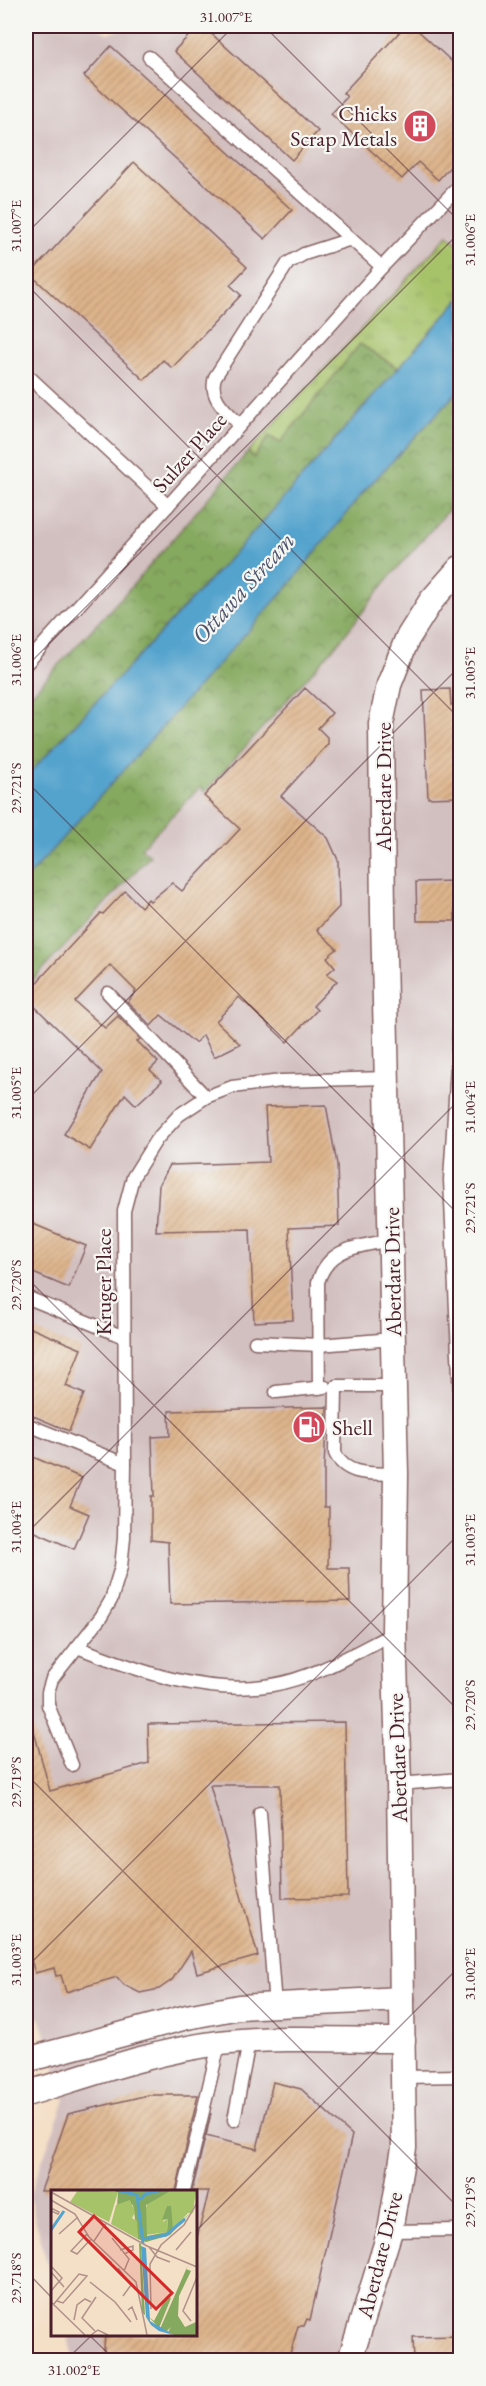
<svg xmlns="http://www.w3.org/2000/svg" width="486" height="2386" font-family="'EB Garamond',serif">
<defs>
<pattern id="grass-tufts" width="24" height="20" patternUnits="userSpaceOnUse" patternTransform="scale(1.5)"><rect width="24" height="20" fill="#a7c36a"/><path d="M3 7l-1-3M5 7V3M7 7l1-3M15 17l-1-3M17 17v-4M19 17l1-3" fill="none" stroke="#91a75c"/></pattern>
<pattern id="forest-crowns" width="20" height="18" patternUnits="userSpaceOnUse" patternTransform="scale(1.5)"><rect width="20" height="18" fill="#85a95e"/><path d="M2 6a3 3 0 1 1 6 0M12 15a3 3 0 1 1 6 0" fill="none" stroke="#6f894e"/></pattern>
<pattern id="building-hatch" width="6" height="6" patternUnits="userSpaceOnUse" patternTransform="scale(1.5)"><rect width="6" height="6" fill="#ddb48b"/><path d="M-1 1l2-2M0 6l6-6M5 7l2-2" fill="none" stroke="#bf9a78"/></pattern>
</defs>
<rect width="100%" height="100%" fill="#f6f6f2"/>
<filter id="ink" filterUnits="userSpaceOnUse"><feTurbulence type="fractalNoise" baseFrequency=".0167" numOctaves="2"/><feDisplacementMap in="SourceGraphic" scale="12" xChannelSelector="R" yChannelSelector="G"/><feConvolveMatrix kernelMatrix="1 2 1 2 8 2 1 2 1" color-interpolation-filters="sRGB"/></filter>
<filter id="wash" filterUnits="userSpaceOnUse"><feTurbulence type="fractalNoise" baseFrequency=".008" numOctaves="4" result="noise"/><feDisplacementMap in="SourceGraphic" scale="24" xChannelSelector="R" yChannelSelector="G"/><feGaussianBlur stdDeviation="1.35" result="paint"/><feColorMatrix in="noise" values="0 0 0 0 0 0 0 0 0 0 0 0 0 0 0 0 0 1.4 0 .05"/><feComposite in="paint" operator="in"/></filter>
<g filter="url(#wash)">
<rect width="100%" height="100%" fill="#f4dfc7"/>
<g fill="#d2bfbf">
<polygon points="26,26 96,26 108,34 132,26 460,26 460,240 457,243 448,236 248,452 133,585 26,700"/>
<polygon points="460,497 460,2360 74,2360 67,2334 195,2334 195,2191 52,2191 52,2281 29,2196 65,2100 41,2020 26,2008 26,987 149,857 141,848 200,787 206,792 340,641 388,579"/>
</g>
<polygon fill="url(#grass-tufts)" stroke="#78714a" stroke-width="1.5" points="448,235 457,243 460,240 460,298 398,368 360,345 279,444 254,458 248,452"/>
<g fill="url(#forest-crowns)" stroke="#686444" stroke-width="1.5">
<polygon points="360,344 398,368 244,543 26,777 26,700 133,585 248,452 254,458 269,436 280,443"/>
<polygon points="460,389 460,497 388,579 340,641 205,792 200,787 141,848 150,856 26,987 26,879 291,582 365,490"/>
</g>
<polygon fill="#53a3cd" stroke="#4e617c" stroke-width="1.5" points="460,298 460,389 365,490 289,585 26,879 26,777 244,543"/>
<g id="blocks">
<g fill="url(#building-hatch)">
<polygon points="198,26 203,26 318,131 292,160 174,51"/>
<polygon points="405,26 413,26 460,69 460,156 438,180 418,162 402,179 331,114 347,97 343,93"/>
<polygon points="111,46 292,210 265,239 84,76"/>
<polygon points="134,162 247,267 230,285 241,295 172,368 163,360 144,380 30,274"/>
<polygon points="305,688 332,713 318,728 328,738 328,744 281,796 328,838 338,860 339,907 317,930 337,949 327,957 335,967 327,974 337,981 313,1006 317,1010 287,1042 239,997 216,1021 240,1044 214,1057 203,1035 195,1043 161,1015 151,1026 128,1002 136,991 110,965 75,1002 105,1028 118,1016 140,1039 137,1041 158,1062 150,1070 162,1081 136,1105 125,1094 90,1150 64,1134 102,1072 26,998 26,994 101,913 103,914 125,891 141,907 148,899 150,901 172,883 182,891 240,829 204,796"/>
<polygon points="450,689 451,705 460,705 460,797 428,798 423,690"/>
<polygon points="454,881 455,921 417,921 416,882"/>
<polygon points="326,1105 337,1164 339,1226 289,1228 293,1320 254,1322 250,1229 156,1231 159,1185 170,1165 268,1162 265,1107"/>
<polygon points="26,1221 86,1246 69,1288 26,1270"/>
<polygon points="26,1326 81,1349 66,1386 84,1394 69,1431 26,1413"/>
<polygon points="327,1407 324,1467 324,1507 329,1507 328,1568 349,1568 350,1601 170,1604 168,1542 151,1540 151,1496 154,1496 152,1437 170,1436 169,1411"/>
<polygon points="26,1454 82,1478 70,1506 89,1514 74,1549 26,1528"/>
<polygon points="26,1720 31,1720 50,1791 149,1763 148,1724 345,1722 348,1897 282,1898 280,1785 210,1785 258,1956 197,1973 191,1951 172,1980 159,1989 140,1993 124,1985 117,1977 66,1992 61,1975 56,1976 54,1968 35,1973 29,1953 26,1954"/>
<polygon points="273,2082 301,2089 352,2135 310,2320 307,2319 304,2326 298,2326 288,2361 103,2361 105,2334 195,2334 195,2245 209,2191 192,2191 211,2113 206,2136 257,2149"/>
<polygon points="148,2095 198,2095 176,2191 41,2191 68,2114"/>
<polygon points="460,2336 460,2361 414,2361 413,2337"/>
</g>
</g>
</g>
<g filter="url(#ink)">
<use href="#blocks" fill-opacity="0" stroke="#866262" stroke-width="1.5"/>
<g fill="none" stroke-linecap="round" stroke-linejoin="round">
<g stroke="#866262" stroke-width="15">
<g id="lane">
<polyline points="149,57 382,267"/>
<polyline points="26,374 168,506"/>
<path d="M240,425C227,411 208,398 215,377L288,263L304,254L351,239"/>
<polyline points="26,664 382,267 460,185"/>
<polyline points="108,993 206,1097"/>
<polyline points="460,1017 450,1180 460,1397"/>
<polyline points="26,1297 124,1337"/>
<polyline points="255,1342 319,1345 393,1339"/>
<path d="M393,1386H336L335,1453C346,1477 373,1473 396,1474"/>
<path d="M319,1388L318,1282C329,1246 359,1247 391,1240"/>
<polyline points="276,1392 325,1387"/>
<polyline points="26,1424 125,1464"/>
<path d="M77,1647C138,1671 206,1696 272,1685C315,1678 356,1652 394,1633"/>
<polyline points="72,1765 48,1705 48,1692 52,1679 101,1617 111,1600 121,1567 124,1538 125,1464 124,1211 133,1177 156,1140 179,1115 206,1097 232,1087 281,1081 387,1078"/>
<polyline points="399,1784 460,1779"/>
<polyline points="260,1813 275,2006"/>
<polyline points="403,2077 460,2076"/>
<polyline points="234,2120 249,2042"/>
<polyline points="184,2191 219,2044"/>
<polyline points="390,2231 460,2230"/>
</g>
</g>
<g stroke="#866262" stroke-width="27">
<g id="street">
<polyline points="26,2060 187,2017 239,2007 402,1999"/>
<path d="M26,2094C89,2075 154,2051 220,2043C280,2036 342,2040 403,2040"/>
<polyline points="350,2360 390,2231 404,2148 399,1784 394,1633 396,1474 383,914 381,724 389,685 407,639 431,601 460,568"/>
</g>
</g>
<use href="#lane" stroke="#fff" stroke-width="12"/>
<use href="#street" stroke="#fff" stroke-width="24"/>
</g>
</g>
<path fill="none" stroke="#4a1f2b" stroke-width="1.5" stroke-opacity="0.45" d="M264,26L460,222M26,234L234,26M26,284L460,719M26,667L460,232M26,781L460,1216M26,1101L460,666M26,1277L460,1712M26,1534L460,1099M26,1774L460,2209M26,1968L460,1533M195,2232L460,1966M26,2271L52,2298M88,2334L115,2360M66,2360L93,2334"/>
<defs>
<g id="building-disc" transform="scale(1.725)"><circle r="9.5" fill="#d1495b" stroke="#f6f6f2"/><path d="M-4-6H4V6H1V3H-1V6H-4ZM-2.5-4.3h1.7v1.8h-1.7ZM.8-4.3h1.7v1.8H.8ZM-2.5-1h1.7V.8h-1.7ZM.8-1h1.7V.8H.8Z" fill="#fff"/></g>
<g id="fuel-disc" transform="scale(1.725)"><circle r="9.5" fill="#d1495b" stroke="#f6f6f2"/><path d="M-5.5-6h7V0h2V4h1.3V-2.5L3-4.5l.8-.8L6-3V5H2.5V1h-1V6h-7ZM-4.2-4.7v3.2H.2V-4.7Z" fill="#fff"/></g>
</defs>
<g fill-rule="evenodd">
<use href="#building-disc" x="420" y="126"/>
<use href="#fuel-disc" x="309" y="1427"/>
</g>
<g text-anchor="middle" stroke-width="4.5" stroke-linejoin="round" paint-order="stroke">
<g font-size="22" fill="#4a1f2b" stroke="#f6f6f2" text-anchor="end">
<text x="397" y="121">Chicks<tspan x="397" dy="25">Scrap Metals</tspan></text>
<text x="332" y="1435" text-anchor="start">Shell</text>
</g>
<g font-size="22" fill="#4a1f2b" stroke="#f6f6f2">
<text transform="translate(189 452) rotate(-48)" y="8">Sulzer Place</text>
<text transform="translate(383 787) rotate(-90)" y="8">Aberdare Drive</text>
<text transform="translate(392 1272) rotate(-91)" y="8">Aberdare Drive</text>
<text transform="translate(103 1282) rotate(-90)" y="8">Kruger Place</text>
<text transform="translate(397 1758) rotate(-92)" y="8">Aberdare Drive</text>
<text transform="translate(379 2255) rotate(-76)" y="8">Aberdare Drive</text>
</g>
<g font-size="24" font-style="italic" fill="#4e546c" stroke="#f6f6f2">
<text transform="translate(243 588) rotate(-48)" y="8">Ottawa Stream</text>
</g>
</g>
<g transform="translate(51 2190)">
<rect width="146" height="146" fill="#f4dfc7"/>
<path d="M121,0H145L142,23H137L122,39L116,16L112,32L117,28L116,42L95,45L93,23L97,12Z" fill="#a7c36a"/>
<path d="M59,0H121L95,15L96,46L116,42L117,29L111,30L116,16H120L122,39L139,23L119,45L95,52L87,49L82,15L75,12L66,17L67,2ZM88,53L90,54L94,125L91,123ZM137,75L135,79L140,81L128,106L127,126L134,137L145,132V145H123L117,142L120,137L116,141L109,139ZM116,106L120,108L108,138L98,127L103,131Z" fill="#85a95e"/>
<path d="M27,0L67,2L58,32L19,12ZM79,10L84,22L81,28L86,31L87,49L60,34L65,15Z" fill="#a7c36a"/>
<path d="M90,56L95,58L99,131L123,145L108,141L100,135L95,127Z" fill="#53a3cd"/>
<path fill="none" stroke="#53a3cd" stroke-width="3" d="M65,0L86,5L92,54M89,10L94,4L111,0M0,40L13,21M92,49L115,45L134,29"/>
<path fill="none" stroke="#b09289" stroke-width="1.5" d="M0,2L96,56L146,77M0,10L24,24L38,47L85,92L96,145M2,19L8,22L7,24L0,21ZM8,44L27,27M36,44L20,61L26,64L40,49M61,48L78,69L73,81M43,51L55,33M40,54L61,73M98,57L106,67L119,72M69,60L82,56V60L73,64M125,60L140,42M0,76L11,88L0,101M67,78L80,95L72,106M0,82L13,97M39,92L64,112L80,132M0,112L34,145M2,115L28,84L36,86L12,113L6,111M100,119L99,74L110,55L133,35L146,13M77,120L81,117L86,130L84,124M23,130L26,115L34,109L40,112M140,131L132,121L146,87M44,141L31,128L45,107M40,145L47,140L57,145"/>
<path fill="#d62828" fill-opacity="0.15" stroke="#d62828" stroke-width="3" d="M43,26L121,103L105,119L28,42Z"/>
<rect width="146" height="146" fill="none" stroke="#4a1f2b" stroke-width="3"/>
</g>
<rect width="486" height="2386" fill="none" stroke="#f6f6f2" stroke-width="66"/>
<rect x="33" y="33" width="420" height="2320" fill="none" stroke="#4a1f2b" stroke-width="2"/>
<g font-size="15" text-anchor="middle" fill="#4a1f2b">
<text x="226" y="22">31.007°E</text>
<text transform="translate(16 226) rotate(-90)" y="5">31.007°E</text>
<text transform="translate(470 240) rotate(-90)" y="5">31.006°E</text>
<text transform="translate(16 660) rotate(-90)" y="5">31.006°E</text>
<text transform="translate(470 673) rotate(-90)" y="5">31.005°E</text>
<text transform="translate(16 788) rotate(-90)" y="5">29.721°S</text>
<text transform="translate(16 1093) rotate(-90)" y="5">31.005°E</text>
<text transform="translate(470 1107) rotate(-90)" y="5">31.004°E</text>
<text transform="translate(470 1208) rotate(-90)" y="5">29.721°S</text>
<text transform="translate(16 1285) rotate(-90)" y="5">29.720°S</text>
<text transform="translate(16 1527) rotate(-90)" y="5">31.004°E</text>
<text transform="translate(470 1540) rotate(-90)" y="5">31.003°E</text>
<text transform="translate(470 1705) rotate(-90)" y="5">29.720°S</text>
<text transform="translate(16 1782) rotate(-90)" y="5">29.719°S</text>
<text transform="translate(16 1960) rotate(-90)" y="5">31.003°E</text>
<text transform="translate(470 1974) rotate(-90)" y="5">31.002°E</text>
<text transform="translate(470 2202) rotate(-90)" y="5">29.719°S</text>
<text transform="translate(16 2278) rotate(-90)" y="5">29.718°S</text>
<text x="74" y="2375">31.002°E</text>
</g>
</svg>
